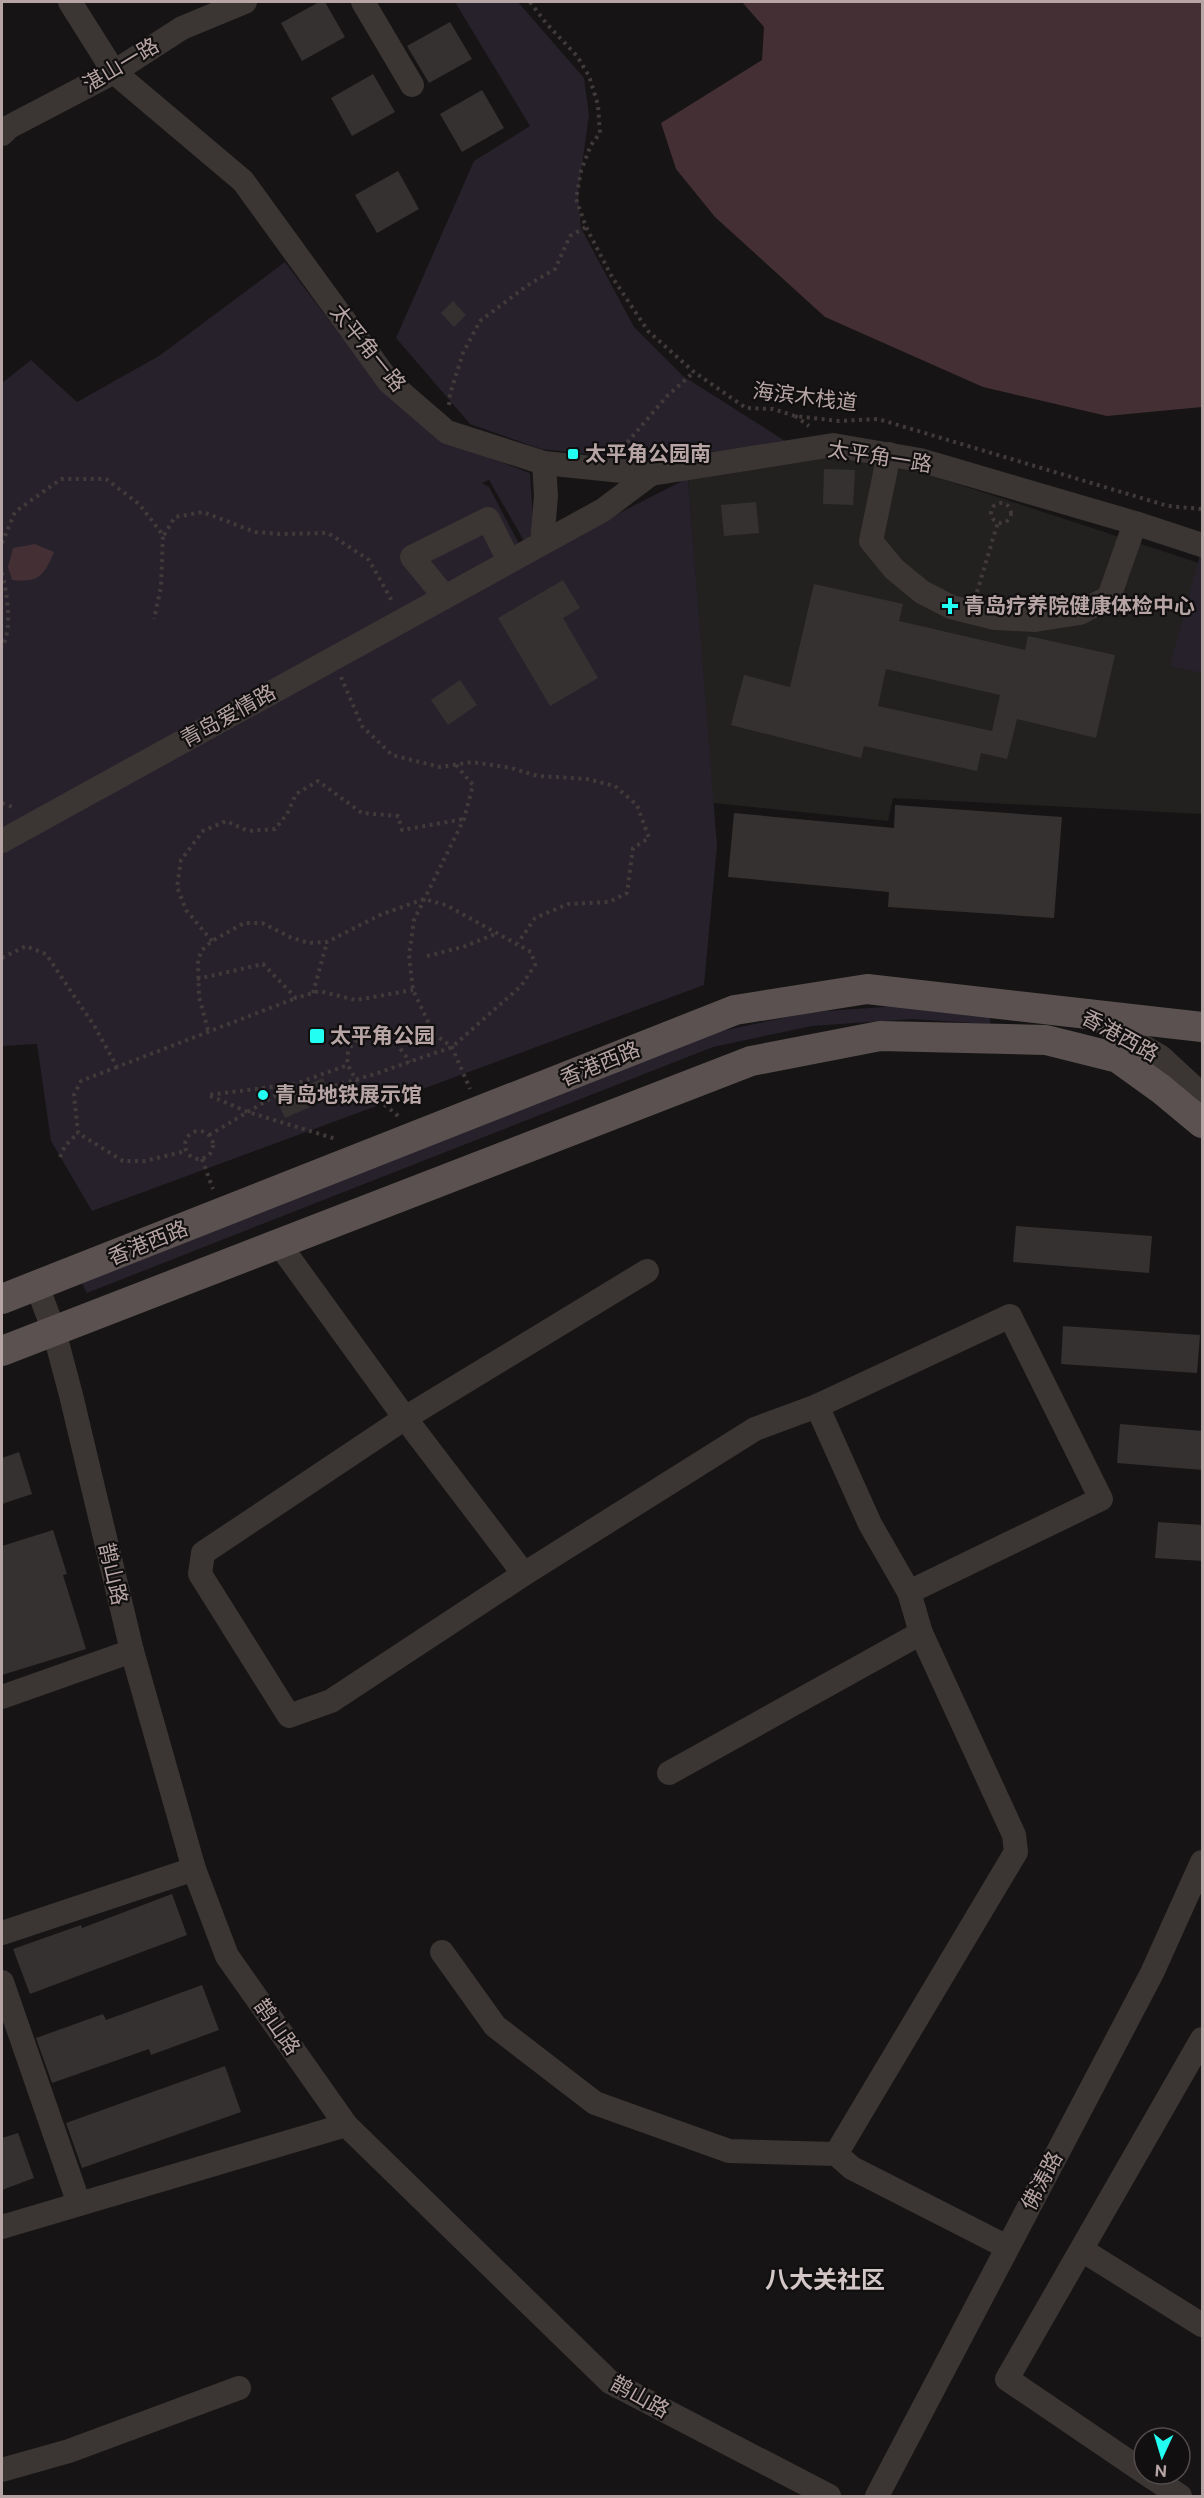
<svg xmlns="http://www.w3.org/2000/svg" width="1204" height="2498" font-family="'Public Sans','Noto Sans SC',sans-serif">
<rect width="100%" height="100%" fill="#161414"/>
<polygon fill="#232020" points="830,456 921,472 1202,564 1202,814 893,798 888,821 713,803 688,478"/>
<g fill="#26212b">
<polygon points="455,2 518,2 584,78 589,115 578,194 581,228 634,327 683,376 785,441 651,461 541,449 470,424 396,338 474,161 530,126"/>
<polygon points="285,262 377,384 435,437 530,473 534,533 524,541 489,480 482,483 489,487 517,540 525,561 688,478 717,846 704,985 92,1211 51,1141 37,1044 2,1046 2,383 31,360 77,402 159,356"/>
<polygon points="1201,551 1202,551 1202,673 1170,666"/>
<polygon points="913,1005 990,1010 990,1024 912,1019 812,1026 713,1047 87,1293 80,1280 707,1034 811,1012"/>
</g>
<g fill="#442f35">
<polygon points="742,2 1202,2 1202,407 1107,416 983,387 825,317 715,217 676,169 661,123 762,60 764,27"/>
<path d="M35,544L54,552C44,576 38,583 12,580L8,567L13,548Z"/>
</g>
<g fill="#353131" fill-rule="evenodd">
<polygon points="319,2 325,2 345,37 302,61 281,23"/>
<polygon points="450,22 472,59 429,83 407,46"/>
<polygon points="373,74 395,112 352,136 331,98"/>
<polygon points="482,90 504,128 462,152 440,114"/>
<polygon points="398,171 419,209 377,233 355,195"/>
<polygon points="453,301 466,315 454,327 441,313"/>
<polygon points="824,469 855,470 853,505 823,504"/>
<polygon points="756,502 759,533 724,536 721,505"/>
<polygon points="563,580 580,608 563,618 598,678 550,706 498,618"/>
<path d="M814,584L903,604L899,621L1025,650L1028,636L1115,655L1096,738L1017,719L1007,759L981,753L977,771L864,746L861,758L731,725L744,675L790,687ZM886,669L1000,695L992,731L878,706Z"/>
<polygon points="460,680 477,705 448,725 431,700"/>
<polygon points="895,805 1062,817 1054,918 888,907 889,892 728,877 734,813 894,828"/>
<polygon points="323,1078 331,1098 285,1118 276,1098"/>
<polygon points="1016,1226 1152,1236 1149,1273 1013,1262"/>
<polygon points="1063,1326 1200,1335 1197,1373 1061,1364"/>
<polygon points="1120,1424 1203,1431 1203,1470 1117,1463"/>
<polygon points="19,1452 32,1494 2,1504 2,1458"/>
<polygon points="1158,1522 1203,1525 1203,1561 1155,1558"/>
<polygon points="53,1530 67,1574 63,1575 86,1649 2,1675 2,1546"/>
<polygon points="172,1894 187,1935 30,1994 13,1949 81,1925 82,1928"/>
<polygon points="202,1985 219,2030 151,2055 149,2049 52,2083 36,2038 103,2014 106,2020"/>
<polygon points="225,2066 241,2112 82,2168 66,2123"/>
<polygon points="18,2133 34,2178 2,2190 2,2138"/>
</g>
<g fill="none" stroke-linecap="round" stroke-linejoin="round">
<g stroke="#423a3a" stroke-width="4" stroke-dasharray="3 4.5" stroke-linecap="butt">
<polyline points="530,2 546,23 577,56 589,76 598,105 600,133 591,145 581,171 576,199 586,227 612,277 648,331 694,372 746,408 773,409 795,416 839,421 878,419 1168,506 1202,509"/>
<polyline points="449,405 450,394 463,353 480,321 528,285 555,269 570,236 586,227"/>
<polyline points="795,416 809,426"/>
<polyline points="624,449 626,444 667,396 694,372"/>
<circle cx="1001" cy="513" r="10"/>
<polyline points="164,535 175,517 203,512 255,532 280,534 328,533 369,560 392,601"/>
<polyline points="2,543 15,512 61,479 106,479 139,504 163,535 161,587 154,619"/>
<path d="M2,573C7,592 13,629 2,647"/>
<polyline points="977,592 998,522"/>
<polyline points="341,677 362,726 392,755 440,767 472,762 511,768 538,776 587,779 615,786 637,805 649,838 633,848 627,893 609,902 568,904 535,918 518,943"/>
<polyline points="456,765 473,785 464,819 414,920 409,955 413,990 434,1034 452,1047 470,1089"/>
<polyline points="2,803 15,808"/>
<polyline points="212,941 186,910 177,887 181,860 203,831 226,821 248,831 275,829 287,814 296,794 318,781 362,813 398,816 402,830 464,819"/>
<polyline points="427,956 463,947 495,934"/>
<polyline points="2,958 26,946 46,954 95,1027 117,1067 296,998"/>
<polyline points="197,979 263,964 296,998 319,991 356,1000 413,990"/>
<polyline points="313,993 327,942"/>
<polyline points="208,1030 199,997 198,960 202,950 212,941 244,923 262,923 292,938 309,943 327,942 380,915 424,899 446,905 531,952 535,965 521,986 452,1047 375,1074 327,1088 289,1104"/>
<polyline points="117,1067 81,1081 74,1095 78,1133 123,1161 145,1161 186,1151"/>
<polyline points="295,1084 208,1095 248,1112 336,1139"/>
<path d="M398,1116C383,1102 357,1087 349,1067C340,1043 369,1026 389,1038C398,1044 404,1054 410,1062"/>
<circle cx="199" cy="1145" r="14"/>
<polyline points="209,1135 295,1084 348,1065"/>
<polyline points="60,1157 65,1146 78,1133"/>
<polyline points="202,1159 213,1189"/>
</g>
<g stroke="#3b3534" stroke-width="24">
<polyline points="70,2 114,72 243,181 389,382 447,432 544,463 651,474 833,445 920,460 1135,523 1202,545"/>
<polyline points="363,2 412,85"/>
<polyline points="2,134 9,127 114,72 182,28 245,2"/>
<polyline points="889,454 871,541 894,569 922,592 951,607 995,618 1035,620 1080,613 1109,597 1135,523"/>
<polyline points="542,543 546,496 544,463"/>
<polyline points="445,597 412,557 488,519 509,561"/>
<polyline points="2,841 603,510 651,474"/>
<polyline points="1093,1017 1161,1057 1202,1095"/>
<polyline points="279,1244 405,1418 524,1574"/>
<polyline points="647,1271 405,1418 203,1553 200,1574 289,1716 331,1701 524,1574 755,1429 817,1406 1010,1316 1101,1499 909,1592"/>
<polyline points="37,1286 54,1331 71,1395 132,1651 194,1869 227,1956 346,2125 610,2382 829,2496"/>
<polyline points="817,1406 870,1524 909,1592 921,1633 1014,1835 1016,1852 836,2154"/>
<polyline points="2,1697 132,1651"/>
<polyline points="669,1773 921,1633"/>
<polyline points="2,1933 194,1869"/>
<polyline points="442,1952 495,2026 595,2103 729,2151 836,2154 852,2168 1007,2247"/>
<polyline points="2,1982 79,2204"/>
<polyline points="2,2227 346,2125"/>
<polyline points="1082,2250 1202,2325"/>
<polyline points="2,2470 69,2451 239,2388"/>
<polyline points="1144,2472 1007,2379 1202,2039"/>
<polyline points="1147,2474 1180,2496"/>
<polyline points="877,2496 1152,1973 1202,1862"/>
</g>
<g stroke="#5a5150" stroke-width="30">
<polyline points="2,1299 735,1010 867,989 1202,1027"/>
<polyline points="2,1351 751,1061 880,1036 1046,1040 1118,1058 1161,1089 1202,1123"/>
</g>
</g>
<g fill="#23fef2" stroke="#110f0f" stroke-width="2">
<rect x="567" y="448" width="12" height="12" rx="3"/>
<path d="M947 597h6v6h6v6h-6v6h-6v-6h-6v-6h6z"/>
<rect x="309" y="1028" width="16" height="16" rx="3"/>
<circle cx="263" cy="1095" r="6"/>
</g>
<g text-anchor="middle" stroke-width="4.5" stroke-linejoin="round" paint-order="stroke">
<g font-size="21" fill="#b7a4a5" stroke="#110f0f">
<text transform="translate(121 65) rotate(-31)" y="7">湛山一路</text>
<text transform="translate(368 348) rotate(51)" y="7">太平角一路</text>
<text transform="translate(805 397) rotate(7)" y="7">海滨木栈道</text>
<text transform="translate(880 457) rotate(9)" y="7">太平角一路</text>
<text transform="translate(228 716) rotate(-29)" y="7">青岛爱情路</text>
<text transform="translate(1120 1036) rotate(29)" y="7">香港西路</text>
<text transform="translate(600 1064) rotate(-22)" y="7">香港西路</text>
<text transform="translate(148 1243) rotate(-22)" y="7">香港西路</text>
<text transform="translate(113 1574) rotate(77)" y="7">鹊山路</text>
<text transform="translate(277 2027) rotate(55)" y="7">鹊山路</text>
<text transform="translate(1042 2181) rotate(-62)" y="7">佛涛路</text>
<text transform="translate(640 2397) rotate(29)" y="7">鹊山路</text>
</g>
<g font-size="21" font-weight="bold" fill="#b7a4a5" stroke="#110f0f" text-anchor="start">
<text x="585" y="461">太平角公园南</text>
<text x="964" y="613">青岛疗养院健康体检中心</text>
<text x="330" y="1043">太平角公园</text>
<text x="275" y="1102">青岛地铁展示馆</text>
</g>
<g font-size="24" font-weight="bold" fill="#d3c6c6" stroke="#110f0f">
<text x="825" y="2288">八大关社区</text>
</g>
</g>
<rect width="1204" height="2498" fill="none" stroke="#b7a4a5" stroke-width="6"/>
<g transform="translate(1162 2456) rotate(184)"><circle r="28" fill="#110f0f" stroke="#534b4b" stroke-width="1.5"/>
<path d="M0-4.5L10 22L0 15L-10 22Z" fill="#23fef2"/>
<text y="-9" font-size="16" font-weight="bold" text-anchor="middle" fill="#b7a4a5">N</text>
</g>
</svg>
